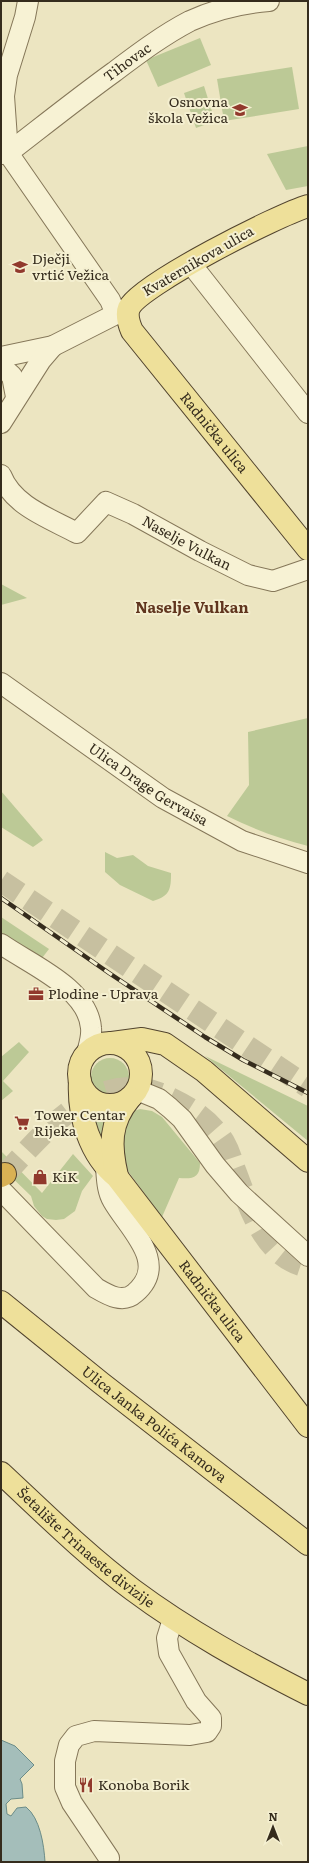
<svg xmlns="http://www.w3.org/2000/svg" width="309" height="1863" font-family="Literata,serif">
<rect width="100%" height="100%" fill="#ece5c1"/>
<g fill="#bcc996">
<polygon points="200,38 211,65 158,87 146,60"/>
<polygon points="292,67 299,109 224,121 217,79"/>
<polygon points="204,86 215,121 196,128 184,93"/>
<polygon points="308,146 308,186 286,190 267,154"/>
<polygon points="1,584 27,598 1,605"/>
<path d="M308,718V846C280,839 253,829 227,816L249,785L248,732Z"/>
<polygon points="1,791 43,840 33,847 1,827"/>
<path d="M105,852L117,858L133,855L148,866L171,873C171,889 170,896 153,901L120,885L105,872Z"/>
<polygon points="1,917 49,949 39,962 1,936"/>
<polygon points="19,1042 29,1052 3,1081 13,1091 1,1101 1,1057"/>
<polygon points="205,1056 308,1106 308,1141"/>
<circle cx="110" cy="1077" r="19"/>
<polygon points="85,1106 94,1112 109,1115 100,1147"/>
<path d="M140,1109L152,1111L162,1117L200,1163C200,1178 193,1179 179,1178L162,1217L119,1159L122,1133L131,1112Z"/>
<polygon points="1,1151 42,1193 73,1154 93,1176 82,1191 75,1211 64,1219 56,1220 47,1219 42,1216 34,1206 31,1196 1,1167"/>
</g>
<path fill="#a4beba" stroke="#6b8c88" d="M1,1740L15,1746L34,1765L20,1779L22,1784L23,1798L11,1799L6,1804L7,1814L11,1816L17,1808L26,1807C40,1818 44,1845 45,1862H1Z"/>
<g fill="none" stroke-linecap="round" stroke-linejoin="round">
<g stroke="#c7c0a0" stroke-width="22" stroke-dasharray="22 11" stroke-linecap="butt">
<polyline points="1,881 308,1087"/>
<path d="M5,1174C47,1130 98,1065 166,1096C190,1107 210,1120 224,1142C228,1149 231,1157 233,1165C248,1202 262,1258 308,1267"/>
</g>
<g stroke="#857759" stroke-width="22">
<g id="minor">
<polyline points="28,1 25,17 7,75 4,96 8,153 110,300 116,314"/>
<path id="s1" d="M1,154L8,153C43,126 78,98 114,72C138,54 163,35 190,21C214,10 243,3 269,1"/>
<polyline points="191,264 308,413"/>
<polyline points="1,357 53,346 116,314 128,313"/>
<polyline points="1,366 12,376 16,397"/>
<polyline points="1,423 41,360 53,346"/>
<path id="s2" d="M1,475C13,506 49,518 77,533L106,502L133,514L200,551L248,575L273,581L308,569"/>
<path id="s3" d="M1,683L163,798L242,841L308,863"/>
<path d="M1,944C31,965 88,988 91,1028C92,1037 89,1045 87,1053"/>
<polyline points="137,1090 159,1099 170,1108 182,1119 215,1165 239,1193 308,1256"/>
<path d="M1,1190L96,1288C108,1295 123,1304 135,1293C170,1263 129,1229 113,1201C107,1191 107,1179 106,1168"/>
<polyline points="109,1858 72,1803 65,1787 65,1761 69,1745 76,1736 94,1731 190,1735 207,1732 211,1726 211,1718 196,1701 169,1653 167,1638 173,1619"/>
</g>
</g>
<g stroke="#52442e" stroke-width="24">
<g id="major">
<path id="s4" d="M308,206C280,214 139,285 129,308C126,315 129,324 132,331L308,549"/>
<polyline points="112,1043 142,1039 165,1044 204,1071 308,1161"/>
<circle cx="110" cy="1074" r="31"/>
<path id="s5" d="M80,1081C78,1116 90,1155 117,1177L308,1426"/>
<path d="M117,1176C110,1146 109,1123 130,1098"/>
<path id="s6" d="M1,1302L101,1383L308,1544"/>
<path id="s7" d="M1,1473C44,1513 86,1555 133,1590C188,1631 247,1663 308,1694"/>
</g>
</g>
<g stroke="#52442e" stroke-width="24">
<polyline id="highway" points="1,1176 5,1174"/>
</g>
<use href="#minor" stroke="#f7f2d4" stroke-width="20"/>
<use href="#major" stroke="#eee09a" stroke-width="22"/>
<use href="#highway" stroke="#d9b154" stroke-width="22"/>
<g stroke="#352c1d" stroke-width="4.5">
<polyline id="rail" points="1,898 109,973 205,1037 243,1060 308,1093"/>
</g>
<use href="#rail" stroke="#f4efd0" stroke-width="3" stroke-dasharray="9" stroke-linecap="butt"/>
</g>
<defs>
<g id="school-bare" transform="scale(1.2)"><path d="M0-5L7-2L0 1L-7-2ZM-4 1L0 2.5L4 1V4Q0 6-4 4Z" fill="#91392c" stroke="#f4efd0" stroke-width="2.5" paint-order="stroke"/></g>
<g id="office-bare" transform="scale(1.2)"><path d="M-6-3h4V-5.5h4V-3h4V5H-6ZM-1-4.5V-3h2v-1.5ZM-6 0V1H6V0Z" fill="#91392c" stroke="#f4efd0" stroke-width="2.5" paint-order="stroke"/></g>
<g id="supermarket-bare" transform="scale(1.2)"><path d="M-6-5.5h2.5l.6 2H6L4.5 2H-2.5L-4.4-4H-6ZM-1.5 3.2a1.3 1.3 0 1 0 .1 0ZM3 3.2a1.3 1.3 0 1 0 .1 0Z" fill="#91392c" stroke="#f4efd0" stroke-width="2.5" paint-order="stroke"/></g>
<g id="shop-bare" transform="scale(1.2)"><path d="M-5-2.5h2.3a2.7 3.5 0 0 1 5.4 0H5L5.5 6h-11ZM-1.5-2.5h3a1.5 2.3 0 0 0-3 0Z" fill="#91392c" stroke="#f4efd0" stroke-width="2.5" paint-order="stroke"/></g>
<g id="restaurant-bare" transform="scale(1.2)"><path d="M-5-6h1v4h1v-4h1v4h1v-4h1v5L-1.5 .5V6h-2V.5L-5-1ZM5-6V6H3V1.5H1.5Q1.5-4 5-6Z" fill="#91392c" stroke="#f4efd0" stroke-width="2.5" paint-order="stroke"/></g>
</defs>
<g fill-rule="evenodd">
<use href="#school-bare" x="240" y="110"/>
<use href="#school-bare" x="20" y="267"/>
<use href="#office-bare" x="36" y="994"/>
<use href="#supermarket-bare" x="22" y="1123"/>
<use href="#shop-bare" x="40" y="1177"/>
<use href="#restaurant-bare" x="86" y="1785"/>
</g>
<g text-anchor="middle" stroke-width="4" stroke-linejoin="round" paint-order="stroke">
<g font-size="14" fill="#352c1d" stroke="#f4efd0">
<text dy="5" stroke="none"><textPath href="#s1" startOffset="157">Tihovac</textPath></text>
<text transform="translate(198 261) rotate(-30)" y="5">Kvaternikova ulica</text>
<text dy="5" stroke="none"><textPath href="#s4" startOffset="362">Radnička ulica</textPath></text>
<text dy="5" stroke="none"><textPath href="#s2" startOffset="231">Naselje Vulkan</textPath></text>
<text dy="5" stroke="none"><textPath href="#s3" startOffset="179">Ulica Drage Gervaisa</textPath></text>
<text dy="5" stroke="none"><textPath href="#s5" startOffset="263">Radnička ulica</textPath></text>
<text dy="5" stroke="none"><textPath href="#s6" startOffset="196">Ulica Janka Polića Kamova</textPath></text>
<text dy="5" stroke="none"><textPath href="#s7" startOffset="113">Šetalište Trinaeste divizije</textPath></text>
</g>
<g font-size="14" fill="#352c1d" stroke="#f4efd0" text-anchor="start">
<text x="228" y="107" text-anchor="end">Osnovna<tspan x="228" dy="16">škola Vežica</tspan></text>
<text x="32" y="264">Dječji<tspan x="32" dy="16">vrtić Vežica</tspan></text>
<text x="48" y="999">Plodine - Uprava</text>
<text x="34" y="1120">Tower Centar<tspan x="34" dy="16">Rijeka</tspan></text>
<text x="52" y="1182">KiK</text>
<text x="98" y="1790">Konoba Borik</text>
</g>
<g font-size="15" font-weight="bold" fill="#60351e" stroke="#f4efd0">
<text x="192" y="613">Naselje Vulkan</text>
</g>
</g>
<rect width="309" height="1863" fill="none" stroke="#352c1d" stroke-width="4"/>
<g transform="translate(273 1827)" stroke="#f4efd0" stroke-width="3" paint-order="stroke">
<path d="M0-3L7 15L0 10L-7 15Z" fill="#352c1d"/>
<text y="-6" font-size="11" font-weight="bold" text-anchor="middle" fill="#352c1d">N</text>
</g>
</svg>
